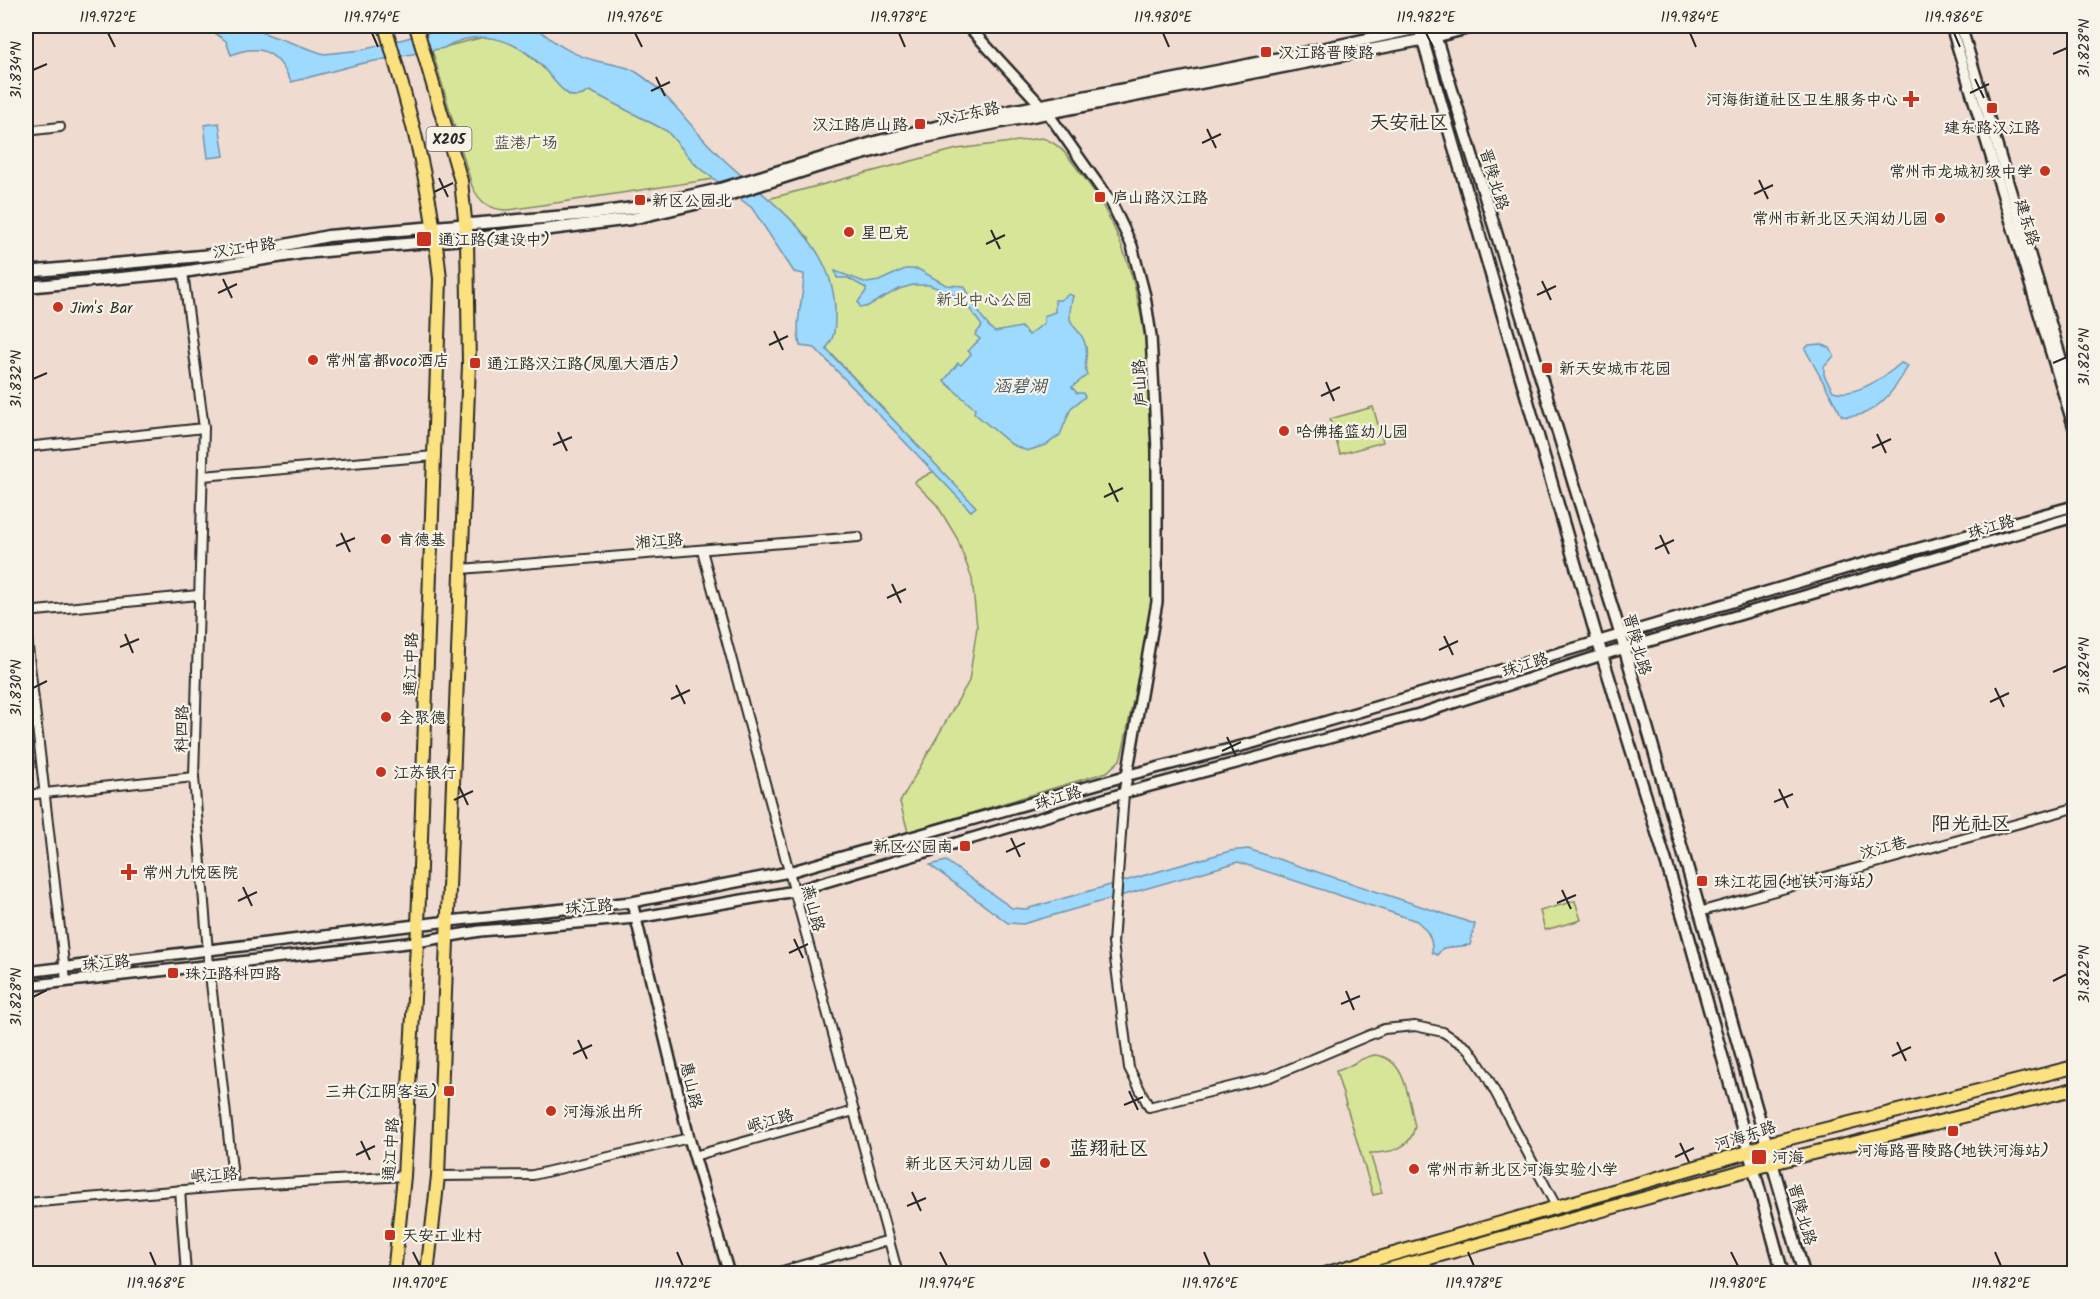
<svg xmlns="http://www.w3.org/2000/svg" width="2100" height="1299" font-family="Kalam,'LXGW WenKai TC',sans-serif">
<rect width="100%" height="100%" fill="#efdbd0"/>
<filter id="ink" filterUnits="userSpaceOnUse"><feTurbulence type="fractalNoise" baseFrequency=".0167" numOctaves="2"/><feDisplacementMap in="SourceGraphic" scale="12" xChannelSelector="R" yChannelSelector="G"/><feConvolveMatrix kernelMatrix="1 2 1 2 8 2 1 2 1" color-interpolation-filters="sRGB"/></filter>
<g filter="url(#ink)">
<g fill="#d7e599" stroke="#818862" stroke-width="1.5">
<path d="M484,37C513,38 532,56 552,77C557,82 562,90 568,94C576,99 583,95 590,91L667,131L697,166L714,179L509,210C490,210 480,203 472,186L432,50Z"/>
<path d="M1042,138C1063,144 1072,163 1086,180C1148,264 1151,375 1154,476C1155,517 1157,561 1151,603C1145,650 1133,698 1124,745L1120,760L1107,772L908,832L900,802L969,681L977,627L972,579L957,538L937,505L914,482L934,471L971,511L975,507L826,348L809,238L768,199L957,149Z"/>
<polygon points="1373,407 1383,442 1340,454 1330,419"/>
<polygon points="1575,901 1581,920 1545,930 1540,911"/>
<path d="M1375,1055C1407,1058 1408,1100 1415,1126C1411,1149 1391,1153 1370,1153L1382,1193L1373,1195L1336,1071C1351,1068 1359,1057 1375,1055Z"/>
</g>
<g fill="#9ed9fe" stroke="#7093aa" stroke-width="1.5">
<path d="M205,26H250L269,35L324,54L362,50L453,26H535C553,43 572,55 597,61C609,64 626,65 636,72C667,91 688,124 713,149C759,197 834,235 835,311C835,327 836,335 826,349L976,507L971,511L815,348L800,346C794,320 804,299 804,274L794,272L752,208L697,166L667,131L590,91C583,95 576,99 568,94C557,87 548,72 539,63C513,38 477,28 444,48L359,64L291,82C279,54 262,42 231,55L226,41Z"/>
<polygon points="219,123 224,156 208,158 204,125"/>
<path d="M905,269H918L946,285L964,286C974,301 981,321 995,332L1021,327L1029,335L1044,323V316L1055,312V300H1060L1069,294L1073,296C1063,334 1080,321 1086,347C1088,358 1083,364 1087,375L1072,387L1077,393H1083L1085,397L1071,408L1060,435L1046,445L1027,451L1011,444L974,413L975,409L944,381L958,363L961,365L971,354L968,351L980,339L975,335L982,326L962,298L929,285H913L899,289L866,307H860L858,302L866,291V288L848,278H837L835,271L867,283L879,281Z"/>
<path d="M1821,344L1830,348L1834,356L1824,367V375L1833,391C1854,398 1885,377 1901,363L1908,366C1895,391 1872,421 1842,416L1805,349L1809,345Z"/>
<path d="M1248,849L1475,924L1470,945L1443,948L1437,955L1432,952C1433,938 1427,930 1417,921L1238,862L1023,924L1008,923L930,865L946,861L1012,908L1026,909L1230,851Z"/>
</g>
<g fill="none" stroke-linecap="round" stroke-linejoin="round">
<g stroke="#2b2b2b" stroke-width="12">
<g id="minor">
<polyline points="26,131 60,127"/>
<polyline points="183,272 204,428 194,777 209,965 234,1186"/>
<polyline points="26,447 204,428"/>
<polyline points="203,476 434,456"/>
<polyline points="702,550 898,1274"/>
<polyline points="461,569 858,537"/>
<polyline points="26,612 198,595"/>
<polyline points="26,630 66,981"/>
<polyline points="1124,793 1113,943 1129,1068 1149,1107 1270,1077 1384,1029 1415,1026 1443,1032 1469,1049 1485,1073 1556,1206"/>
<polyline points="26,795 194,777"/>
<polyline points="1699,912 2074,808"/>
<polyline points="694,1156 854,1111"/>
<polyline points="438,1176 533,1175 689,1138"/>
<polyline points="180,1190 186,1274"/>
<polyline points="26,1203 234,1186 404,1176"/>
<polyline points="772,1274 889,1240"/>
</g>
</g>
<g stroke="#2b2b2b" stroke-width="14">
<g id="tertiary">
<polyline points="968,26 1047,112 1112,204 1132,246 1145,296 1151,336 1157,449 1157,602 1124,793"/>
<polyline points="1951,26 2074,428"/>
<polyline points="1961,26 2074,401"/>
<polyline points="1436,37 1478,26"/>
<polyline points="632,902 689,1138 729,1274"/>
<polyline points="26,972 449,921 632,902 789,872 1125,776 1253,743 1854,566 2074,506"/>
<polyline points="26,986 416,942 480,931 636,918 795,891 1124,793 1419,714 1602,655 2074,517"/>
</g>
</g>
<g stroke="#2b2b2b" stroke-width="15">
<g id="secondary">
<polyline points="1434,32 1621,636 1804,1274"/>
<polyline points="1421,34 1598,642 1685,923 1783,1274"/>
<polyline points="26,272 256,251 328,236 590,214 640,207 720,189 879,141 964,120 1238,67 1428,26"/>
<polyline points="26,287 183,272 303,253 486,237 631,219 712,200 816,167 920,138 1436,37"/>
</g>
</g>
<g stroke="#2b2b2b" stroke-width="16">
<g id="primary">
<path d="M385,26C411,114 431,187 440,279L418,926L404,1176L394,1274"/>
<polyline points="416,26 461,181 467,239 469,364 438,1176 427,1274"/>
<polyline points="1324,1274 1748,1152 1766,1144 2074,1067"/>
<polyline points="1372,1274 1772,1163 2074,1089"/>
</g>
</g>
<use href="#minor" stroke="#f7f3e8" stroke-width="8"/>
<use href="#tertiary" stroke="#f7f3e8" stroke-width="9"/>
<use href="#secondary" stroke="#f7f3e8" stroke-width="10"/>
<use href="#primary" stroke="#fbe180" stroke-width="12"/>
</g>
</g>
<path fill="none" stroke="#2b2b2b" stroke-width="2" d="M108,33L115,47M372,33L378,47M635,33L642,47M899,33L905,47M1163,33L1169,47M1426,33L1433,47M1690,33L1696,47M1954,33L1960,47M2053,54L2067,48M33,70L47,64M656,77L665,96M1975,79L1984,98M651,91L670,82M1970,93L1989,84M1207,129L1216,148M1202,143L1221,134M439,178L448,197M1759,180L1768,199M434,192L453,183M1754,194L1773,185M991,230L1000,249M986,244L1005,235M223,279L232,298M1542,281L1551,300M218,293L237,284M1537,295L1556,286M774,331L783,350M769,345L788,336M2053,363L2067,357M33,379L47,373M1326,382L1334,401M1321,396L1340,387M558,432L567,451M1877,434L1886,453M553,445L572,437M1872,448L1891,439M1109,483L1118,502M1104,497L1123,488M341,533L350,552M1660,535L1669,554M336,546L355,538M1655,549L1674,540M892,584L901,603M887,598L906,589M125,634L133,653M1444,636L1453,655M120,647L139,639M1439,650L1458,641M2053,672L2067,666M676,685L685,704M33,688L47,681M1995,688L2004,707M671,699L690,690M1990,702L2009,693M1227,737L1236,756M1222,751L1241,742M459,786L468,805M1779,789L1788,808M454,800L473,791M1774,802L1793,794M1011,838L1020,857M1006,852L1025,843M243,887L252,906M1562,890L1571,909M238,901L257,892M1557,903L1576,895M794,939L803,958M789,953L808,944M2053,981L2067,974M1346,991L1354,1010M33,997L47,990M1341,1004L1360,996M578,1040L587,1059M1897,1042L1906,1061M573,1054L592,1045M1892,1056L1911,1047M1129,1091L1138,1110M1124,1105L1143,1097M361,1141L370,1160M1680,1143L1689,1162M356,1155L375,1146M1675,1157L1694,1148M912,1192L921,1211M907,1206L926,1198M150,1252L156,1266M413,1252L420,1266M677,1252L683,1266M940,1252L947,1266M1204,1252L1210,1266M1468,1252L1474,1266M1731,1252L1738,1266M1995,1252L2001,1266"/>
<g fill="#c8321e" stroke="#f7f3e8" stroke-width="2">
<rect x="1260" y="46" width="12" height="12" rx="3"/>
<path d="M1908 90h6v6h6v6h-6v6h-6v-6h-6v-6h6z"/>
<rect x="1986" y="102" width="12" height="12" rx="3"/>
<rect x="914" y="118" width="12" height="12" rx="3"/>
<circle cx="2045" cy="171" r="6"/>
<rect x="1094" y="191" width="12" height="12" rx="3"/>
<rect x="634" y="194" width="12" height="12" rx="3"/>
<circle cx="1940" cy="218" r="6"/>
<circle cx="849" cy="232" r="6"/>
<rect x="416" y="231" width="16" height="16" rx="3"/>
<circle cx="58" cy="307" r="6"/>
<circle cx="313" cy="360" r="6"/>
<rect x="469" y="357" width="12" height="12" rx="3"/>
<rect x="1541" y="362" width="12" height="12" rx="3"/>
<circle cx="1284" cy="431" r="6"/>
<circle cx="386" cy="539" r="6"/>
<circle cx="386" cy="717" r="6"/>
<circle cx="381" cy="772" r="6"/>
<rect x="959" y="840" width="12" height="12" rx="3"/>
<path d="M126 863h6v6h6v6h-6v6h-6v-6h-6v-6h6z"/>
<rect x="1696" y="875" width="12" height="12" rx="3"/>
<rect x="167" y="967" width="12" height="12" rx="3"/>
<rect x="443" y="1085" width="12" height="12" rx="3"/>
<circle cx="551" cy="1111" r="6"/>
<rect x="1947" y="1125" width="12" height="12" rx="3"/>
<rect x="1751" y="1149" width="16" height="16" rx="3"/>
<circle cx="1045" cy="1163" r="6"/>
<circle cx="1414" cy="1169" r="6"/>
<rect x="384" y="1229" width="12" height="12" rx="3"/>
</g>
<g text-anchor="middle" stroke-width="4.5" stroke-linejoin="round" paint-order="stroke">
<rect fill="#f7f3e8" stroke="#686764" stroke-width="1.5" x="426.5" y="127" width="45" height="24" rx="4.5"/>
<g font-size="15" font-weight="bold" fill="#2b2b2b">
<text x="449" y="144">X205</text>
</g>
<g font-size="16" fill="#2b2b2b" stroke="#f7f3e8" text-anchor="start">
<text x="1278" y="58">汉江路晋陵路</text>
<text x="1898" y="105" text-anchor="end">河海街道社区卫生服务中心</text>
<text x="908" y="130" text-anchor="end">汉江路庐山路</text>
<text x="1992" y="133" text-anchor="middle">建东路汉江路</text>
<text x="2033" y="177" text-anchor="end">常州市龙城初级中学</text>
<text x="1112" y="203">庐山路汉江路</text>
<text x="652" y="206">新区公园北</text>
<text x="1928" y="224" text-anchor="end">常州市新北区天润幼儿园</text>
<text x="861" y="238">星巴克</text>
<text x="438" y="245">通江路(建设中)</text>
<text x="70" y="313">Jim's Bar</text>
<text x="325" y="366">常州富都voco酒店</text>
<text x="487" y="369">通江路汉江路(凤凰大酒店)</text>
<text x="1559" y="374">新天安城市花园</text>
<text x="1296" y="437">哈佛摇篮幼儿园</text>
<text x="398" y="545">肯德基</text>
<text x="398" y="723">全聚德</text>
<text x="393" y="778">江苏银行</text>
<text x="953" y="852" text-anchor="end">新区公园南</text>
<text x="142" y="878">常州九悦医院</text>
<text x="1714" y="887">珠江花园(地铁河海站)</text>
<text x="185" y="979">珠江路科四路</text>
<text x="437" y="1097" text-anchor="end">三井(江阴客运)</text>
<text x="563" y="1117">河海派出所</text>
<text x="1953" y="1156" text-anchor="middle">河海路晋陵路(地铁河海站)</text>
<text x="1772" y="1163">河海</text>
<text x="1033" y="1169" text-anchor="end">新北区天河幼儿园</text>
<text x="1426" y="1175">常州市新北区河海实验小学</text>
<text x="402" y="1241">天安工业村</text>
</g>
<g font-size="16" fill="#2b2b2b" stroke="#f7f3e8">
<text transform="translate(968 113) rotate(-12)" y="6">汉江东路</text>
<text transform="translate(1495 179) rotate(73)" y="6">晋陵北路</text>
<text transform="translate(2028 222) rotate(73)" y="6">建东路</text>
<text transform="translate(244 247) rotate(-9)" y="6">汉江中路</text>
<text transform="translate(1139 383) rotate(-93)" y="6">庐山路</text>
<text transform="translate(1991 526) rotate(-16)" y="6">珠江路</text>
<text transform="translate(659 540) rotate(-4)" y="6">湘江路</text>
<text transform="translate(1638 644) rotate(74)" y="6">晋陵北路</text>
<text transform="translate(410 664) rotate(-88)" y="6">通江中路</text>
<text transform="translate(1525 664) rotate(-18)" y="6">珠江路</text>
<text transform="translate(181 729) rotate(-89)" y="6">科四路</text>
<text transform="translate(1058 797) rotate(-17)" y="6">珠江路</text>
<text transform="translate(1883 847) rotate(-15)" y="6">汶江巷</text>
<text transform="translate(589 906) rotate(-5)" y="6">珠江路</text>
<text transform="translate(814 908) rotate(75)" y="6">燕山路</text>
<text transform="translate(106 962) rotate(-6)" y="6">珠江路</text>
<text transform="translate(692 1085) rotate(77)" y="6">惠山路</text>
<text transform="translate(770 1120) rotate(-16)" y="6">岷江路</text>
<text transform="translate(1745 1135) rotate(-18)" y="6">河海东路</text>
<text transform="translate(390 1149) rotate(-86)" y="6">通江中路</text>
<text transform="translate(214 1174) rotate(-4)" y="6">岷江路</text>
<text transform="translate(1803 1214) rotate(74)" y="6">晋陵北路</text>
</g>
<g font-size="16" fill="#4d5041" stroke="#f7f3e8">
<text x="526" y="148">蓝港广场</text>
<text x="984" y="305">新北中心公园</text>
</g>
<g font-size="18" font-style="italic" fill="#485660" stroke="#f7f3e8">
<text x="1020" y="392">涵碧湖</text>
</g>
<g font-size="20" fill="#2b2b2b" stroke="#f7f3e8">
<text x="1409" y="129">天安社区</text>
<text x="1971" y="830">阳光社区</text>
<text x="1109" y="1155">蓝翔社区</text>
</g>
</g>
<rect width="2100" height="1299" fill="none" stroke="#f7f3e8" stroke-width="66"/>
<rect x="33" y="33" width="2034" height="1233" fill="none" stroke="#2b2b2b" stroke-width="2"/>
<g font-size="15" text-anchor="middle" fill="#2b2b2b">
<text x="108" y="22">119.972°E</text>
<text x="372" y="22">119.974°E</text>
<text x="635" y="22">119.976°E</text>
<text x="899" y="22">119.978°E</text>
<text x="1163" y="22">119.980°E</text>
<text x="1426" y="22">119.982°E</text>
<text x="1690" y="22">119.984°E</text>
<text x="1954" y="22">119.986°E</text>
<text transform="translate(2084 48) rotate(-90)" y="5">31.828°N</text>
<text transform="translate(16 70) rotate(-90)" y="5">31.834°N</text>
<text transform="translate(2084 357) rotate(-90)" y="5">31.826°N</text>
<text transform="translate(16 379) rotate(-90)" y="5">31.832°N</text>
<text transform="translate(2084 666) rotate(-90)" y="5">31.824°N</text>
<text transform="translate(16 688) rotate(-90)" y="5">31.830°N</text>
<text transform="translate(2084 974) rotate(-90)" y="5">31.822°N</text>
<text transform="translate(16 997) rotate(-90)" y="5">31.828°N</text>
<text x="156" y="1288">119.968°E</text>
<text x="420" y="1288">119.970°E</text>
<text x="683" y="1288">119.972°E</text>
<text x="947" y="1288">119.974°E</text>
<text x="1210" y="1288">119.976°E</text>
<text x="1474" y="1288">119.978°E</text>
<text x="1738" y="1288">119.980°E</text>
<text x="2001" y="1288">119.982°E</text>
</g>
</svg>
